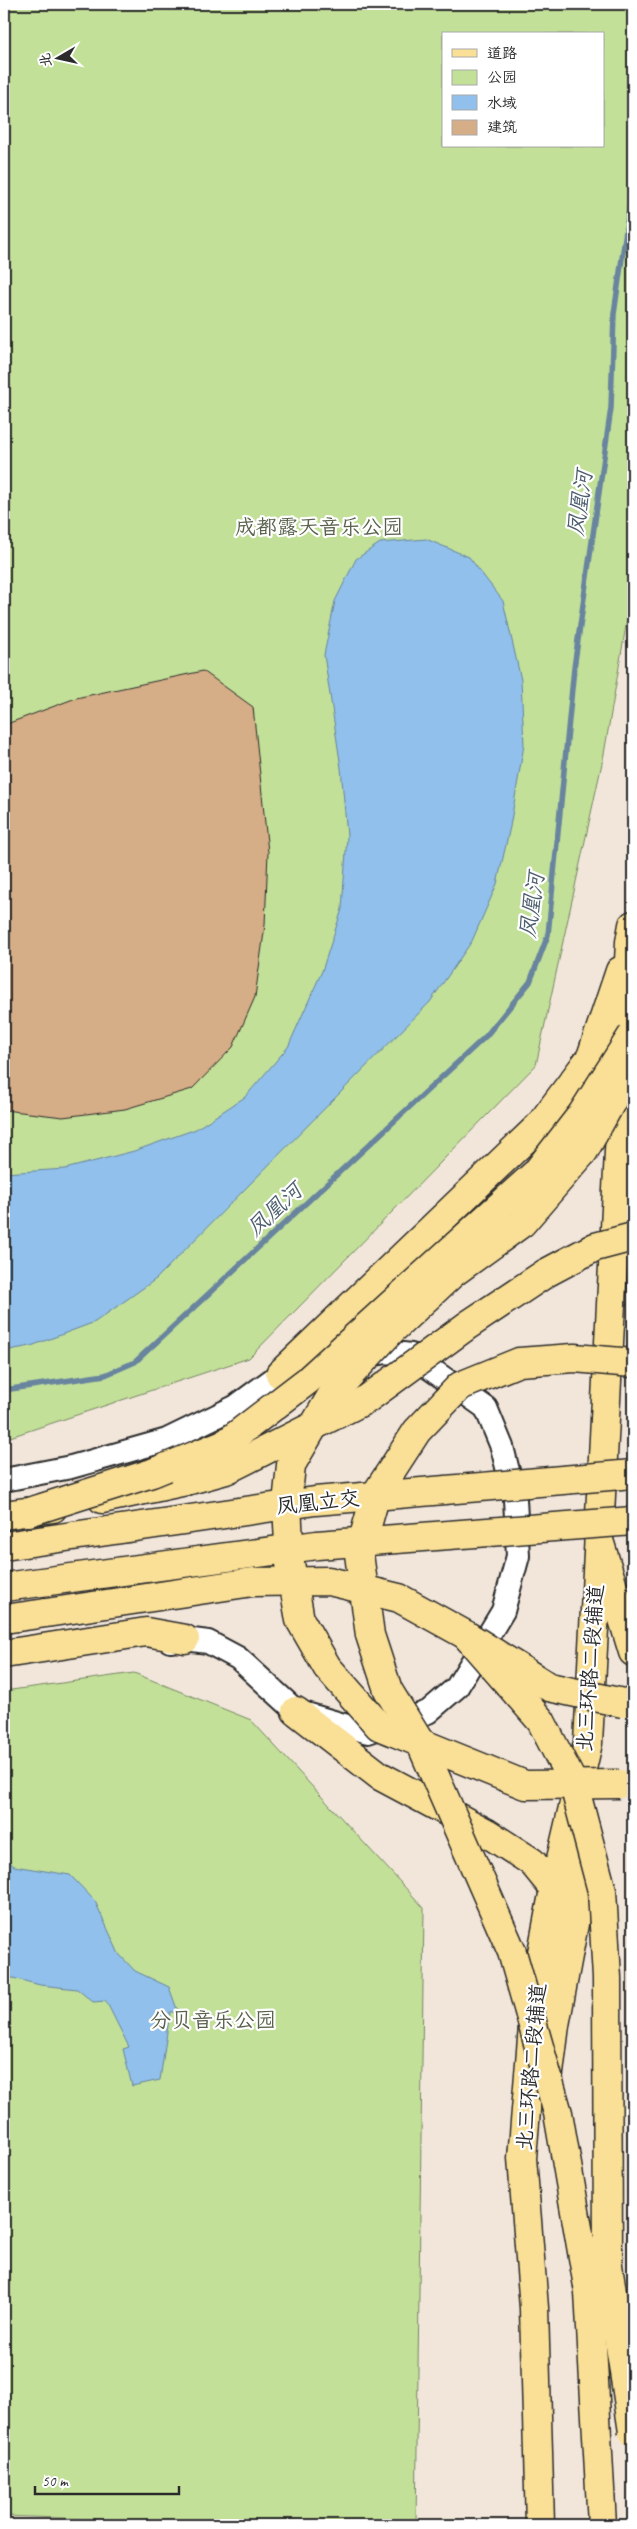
<svg xmlns="http://www.w3.org/2000/svg" width="637" height="2529" font-family="Caveat,'LXGW WenKai TC',sans-serif">
<rect width="100%" height="100%" fill="#f2e6db"/>
<filter id="ink" filterUnits="userSpaceOnUse"><feTurbulence type="fractalNoise" baseFrequency=".02" numOctaves="2"/><feDisplacementMap in="SourceGraphic" scale="10" xChannelSelector="R" yChannelSelector="G"/><feConvolveMatrix kernelMatrix="1 2 1 2 8 2 1 2 1" color-interpolation-filters="sRGB"/></filter>
<g filter="url(#ink)">
<g fill="#c2e098" stroke="#768662" fill-rule="evenodd">
<path d="M4,4H633V585L604,754L536,1065L249,1358L4,1439ZM443,34H603V146H443Z"/>
<polygon points="134,1673 251,1720 424,1908 416,2525 258,2525 4,2516 4,1691"/>
</g>
<g fill="#90c0eb" stroke="#68849e">
<polygon points="426,539 469,557 503,601 521,680 524,745 510,827 497,884 472,941 430,1002 156,1279 95,1322 31,1346 4,1351 4,1173 65,1169 134,1151 196,1129 245,1097 288,1047 322,971 342,909 347,836 341,768 324,655 335,601 356,559 380,543"/>
<polygon points="4,1857 14,1866 70,1875 95,1901 119,1954 135,1971 169,1987 178,2012 170,2012 160,2080 132,2086 123,2049 129,2047 106,2001 93,2002 77,1989 40,1985 9,1977 4,1968"/>
</g>
<g fill="none" stroke-linecap="round" stroke-linejoin="round">
<polyline stroke="#68849e" stroke-width="5.5" points="4,1390 105,1375 135,1362 486,1036 530,982 548,935 574,668 611,408 614,314 633,182"/>
</g>
<polygon fill="#d5ad86" stroke="#2b2b2b" points="203,671 253,707 268,852 265,925 255,997 233,1047 192,1089 125,1109 63,1117 4,1110 4,725 76,698"/>
<g fill="none" stroke-linecap="round" stroke-linejoin="round">
<g stroke="#2b2b2b" stroke-width="26">
<g id="minor">
<polyline points="4,1480 71,1467 167,1440 235,1407 280,1374 296,1370"/>
<polyline points="170,1641 185,1639 208,1642 238,1658 296,1711 368,1732 428,1712 457,1687 503,1611 518,1556 515,1499 502,1447 486,1408 411,1355 386,1352 360,1357"/>
</g>
</g>
<g stroke="#2b2b2b" stroke-width="31">
<g id="major">
<polyline points="280,1374 540,1125 591,1057 620,971"/>
<polyline points="296,1711 380,1776 487,1833 532,1862 554,1889"/>
<polyline points="548,2081 555,2025 576,1913 582,1827"/>
<polyline points="540,2525 534,2308 522,2158 537,1979 554,1889 588,1743 630,942 633,925"/>
</g>
</g>
<g stroke="#2b2b2b" stroke-width="31">
<g id="highway">
<polyline points="102,1499 186,1481"/>
<polyline points="4,1515 53,1508"/>
<polyline points="598,1537 633,1652"/>
<polyline points="4,1619 46,1613"/>
<polyline points="4,1654 146,1632 185,1639"/>
</g>
</g>
<use href="#minor" stroke="#fff" stroke-width="22"/>
<use href="#major" stroke="#fadf96" stroke-width="28"/>
<use href="#highway" stroke="#fadf96" stroke-width="28"/>
<g stroke="#2b2b2b" stroke-width="31" stroke-linecap="butt">
<g id="highway-bridge">
<polyline points="186,1481 226,1470 367,1399 468,1325 546,1273 595,1247 633,1237"/>
<polyline points="29,1512 152,1473 226,1443 307,1381 536,1173 582,1114 633,1034"/>
<polyline points="4,1546 315,1501 633,1474"/>
<polyline points="4,1587 317,1545 633,1521"/>
<polyline points="46,1613 253,1582 329,1581 399,1598 466,1635 549,1687 623,1703"/>
<polyline points="466,1635 541,1721 574,1785 602,1891 607,1978 608,2265 633,2432"/>
<polyline points="619,1784 525,1785 379,1726 327,1667 300,1620 290,1563 287,1504 291,1465 333,1393 392,1330 453,1273 522,1223 584,1151 614,1097 633,1054"/>
<polyline points="602,2525 589,2292 558,2113 512,1952 421,1744 388,1690 370,1635 359,1554 376,1494 417,1431 460,1386 519,1362 574,1358 633,1363"/>
</g>
</g>
<use href="#highway-bridge" stroke="#fadf96" stroke-width="28"/>
</g>
</g>
<g text-anchor="middle" stroke-width="4.5" stroke-linejoin="round" paint-order="stroke">
<g font-size="21" fill="#58614c" stroke="#fff">
<text x="319" y="534">成都露天音乐公园</text>
<text x="213" y="2027">分贝音乐公园</text>
</g>
<g font-size="21" fill="#2b2b2b" stroke="#fff">
<text transform="translate(318 1502) rotate(-6)" y="7">凤凰立交</text>
<text transform="translate(590 1668) rotate(-86)" y="7">北三环路二段辅道</text>
<text transform="translate(531 2067) rotate(-85)" y="7">北三环路二段辅道</text>
</g>
<g font-size="22" font-style="italic" fill="#4e5f6e" stroke="#fff">
<text transform="translate(579 503) rotate(-82)" y="8">凤凰河</text>
<text transform="translate(531 905) rotate(-82)" y="8">凤凰河</text>
<text transform="translate(274 1209) rotate(-43)" y="8">凤凰河</text>
</g>
</g>
<rect width="637" height="2529" fill="none" stroke="#fff" stroke-width="20"/>
<rect x="10" y="10" width="617" height="2509" fill="none" stroke="#2b2b2b" stroke-width="2" filter="url(#ink)"/>
<rect x="442" y="32" width="162" height="115" fill="#ffffff" stroke="#aaaaaa"/>
<rect x="452" y="49" width="25" height="8" fill="#fadf96" stroke="#aaaaaa"/>
<text x="487" y="58" font-size="15" fill="#2b2b2b">道路</text>
<rect x="452" y="70" width="25" height="15" fill="#c2e098" stroke="#aaaaaa"/>
<text x="487" y="82" font-size="15" fill="#2b2b2b">公园</text>
<rect x="452" y="95" width="25" height="15" fill="#90c0eb" stroke="#aaaaaa"/>
<text x="487" y="108" font-size="15" fill="#2b2b2b">水域</text>
<rect x="452" y="120" width="25" height="15" fill="#d5ad86" stroke="#aaaaaa"/>
<text x="487" y="132" font-size="15" fill="#2b2b2b">建筑</text>
<g transform="translate(58 58) rotate(261)" stroke="#ffffff" stroke-width="4" paint-order="stroke">
<path d="M0-4L9 19L0 12L-9 19Z" fill="#2b2b2b"/>
<text y="-8" font-size="14" font-weight="bold" text-anchor="middle" fill="#2b2b2b">北</text>
</g>
<path d="M35 2486v8h144v-8" fill="none" stroke="#2b2b2b" stroke-width="2.5"/>
<text x="42" y="2486" font-size="15" fill="#2b2b2b" stroke="#ffffff" stroke-width="4" paint-order="stroke">50 m</text>
</svg>
